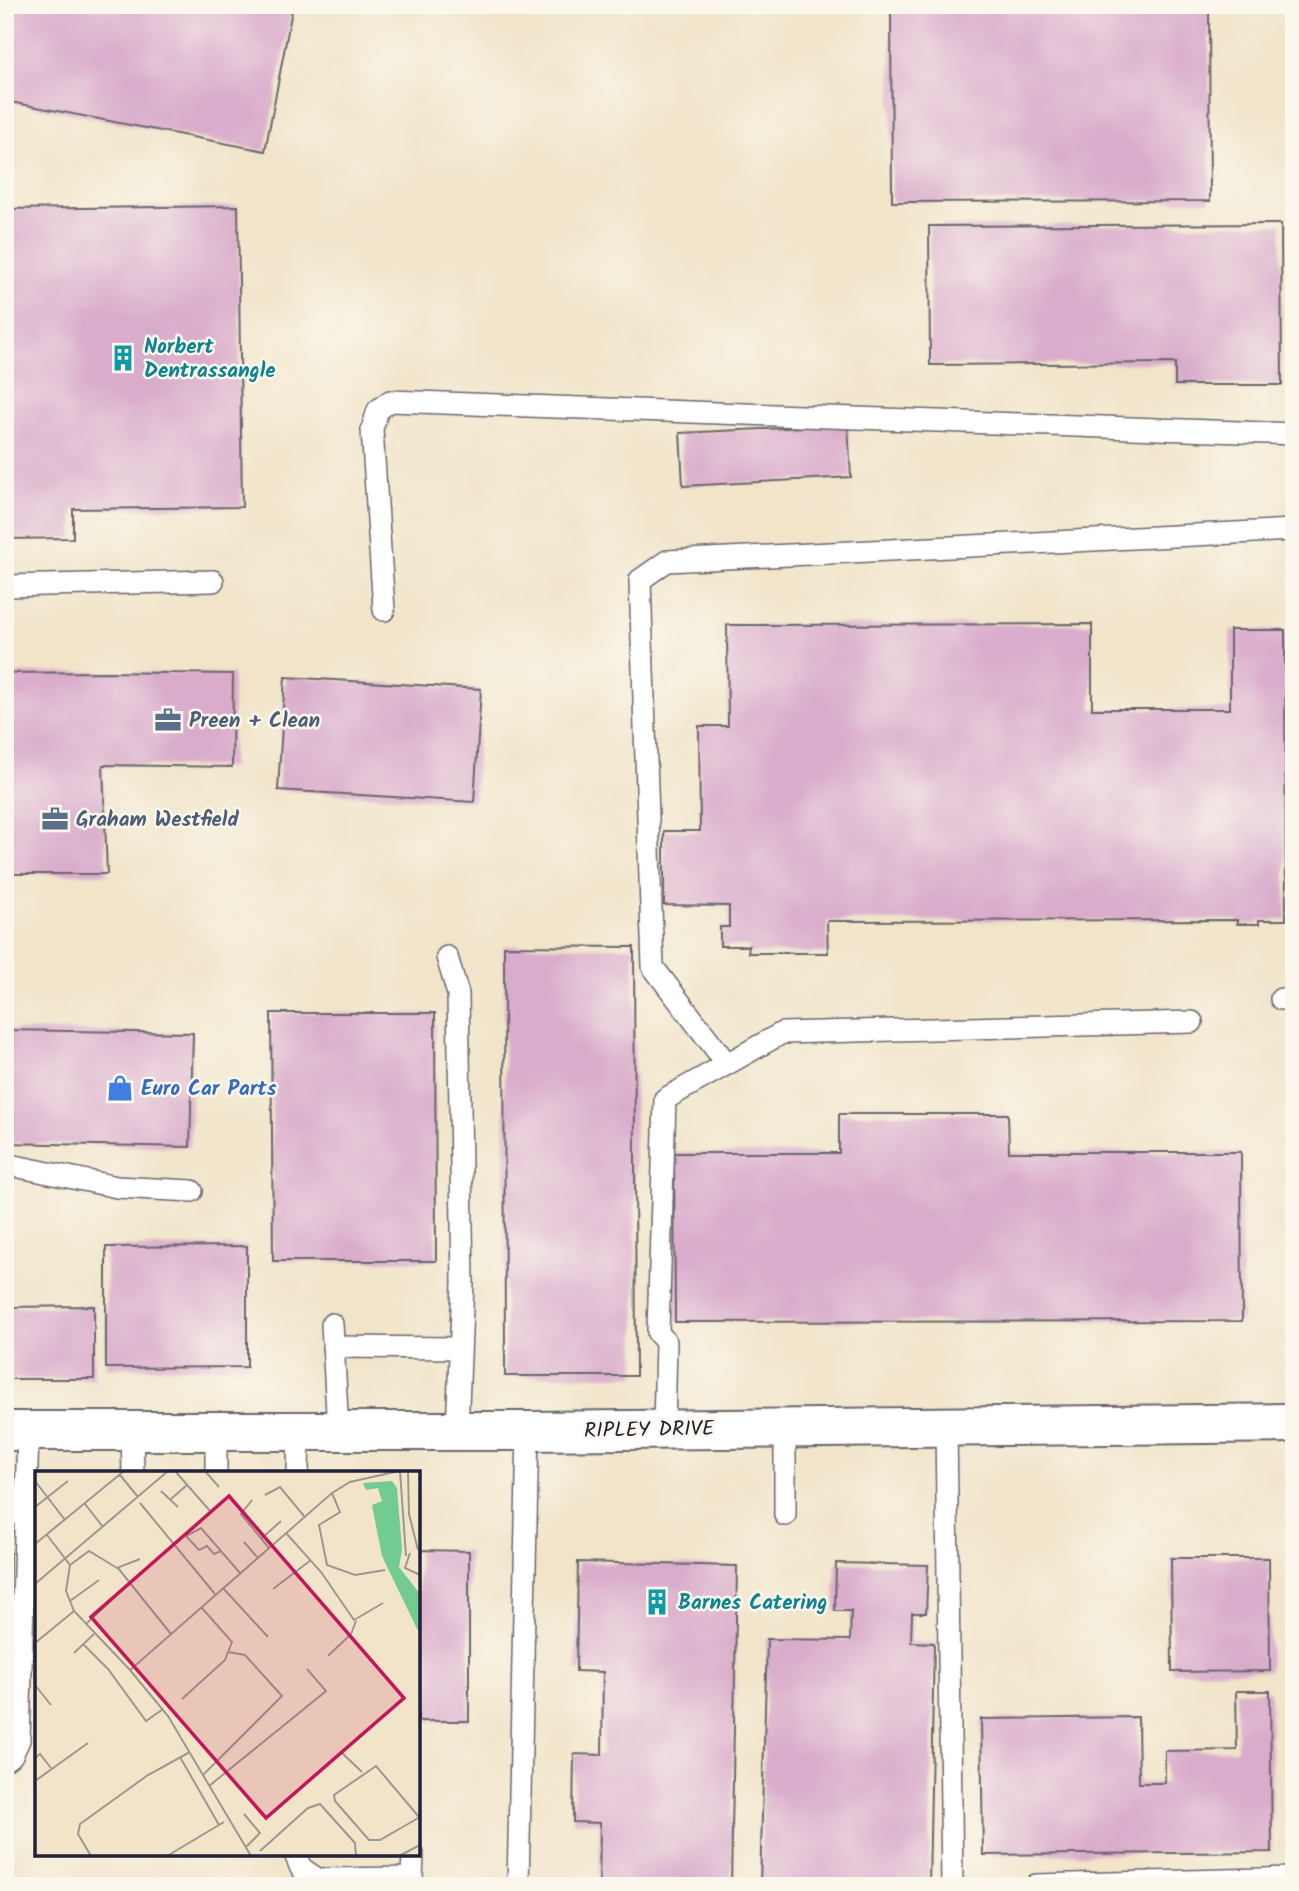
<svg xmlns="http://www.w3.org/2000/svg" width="1299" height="1891" font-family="Kalam,sans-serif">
<rect width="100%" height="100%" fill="#fbf7ec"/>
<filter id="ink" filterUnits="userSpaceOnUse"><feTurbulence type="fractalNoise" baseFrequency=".0143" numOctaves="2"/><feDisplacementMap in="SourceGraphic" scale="14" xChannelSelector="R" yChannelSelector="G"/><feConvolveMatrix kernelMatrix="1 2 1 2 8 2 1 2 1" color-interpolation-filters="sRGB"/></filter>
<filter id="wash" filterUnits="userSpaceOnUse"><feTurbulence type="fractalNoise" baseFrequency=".00686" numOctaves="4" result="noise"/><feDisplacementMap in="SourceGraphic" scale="28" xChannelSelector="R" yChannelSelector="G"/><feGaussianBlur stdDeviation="1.57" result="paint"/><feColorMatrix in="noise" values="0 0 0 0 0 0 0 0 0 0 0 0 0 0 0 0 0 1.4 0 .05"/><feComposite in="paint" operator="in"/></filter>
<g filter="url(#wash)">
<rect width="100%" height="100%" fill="#f1e4c9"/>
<g id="blocks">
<g fill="#d9accb">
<polygon points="5,5 293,5 265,151 5,101"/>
<polygon points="891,5 1209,5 1210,201 892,202"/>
<polygon points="238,206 242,507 73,509 73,538 5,539 5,209"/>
<polygon points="1281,224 1282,385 1175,385 1175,363 930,365 929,226"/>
<polygon points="848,425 851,477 683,486 680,433"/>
<polygon points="1092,624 1092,709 1230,709 1230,630 1285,630 1286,920 1259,920 1259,924 1237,924 1237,920 827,921 828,953 748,953 749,946 720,946 720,927 729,927 729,906 664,905 664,831 700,831 699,726 728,726 727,625"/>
<polygon points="105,672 233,674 232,767 103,765 107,874 5,874 5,673"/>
<polygon points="285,677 481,689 474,802 278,790"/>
<polygon points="504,946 634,947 636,1376 505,1376"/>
<polygon points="271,1013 435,1013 436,1261 273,1261"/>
<polygon points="5,1030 193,1033 190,1147 5,1143"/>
<polygon points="839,1114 1008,1114 1009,1152 1241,1152 1242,1321 675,1322 674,1153 839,1153"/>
<polygon points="247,1246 247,1367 106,1368 106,1247"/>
<polygon points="94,1306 94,1379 5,1379 5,1307"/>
<polygon points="5,1548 10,1548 9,1669 5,1669"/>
<polygon points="418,1550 469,1551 469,1721 418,1721"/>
<polygon points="1171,1558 1269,1558 1270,1671 1172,1672"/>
<polygon points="578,1562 737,1566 731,1886 599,1886 600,1823 573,1822 574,1754 602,1755 603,1672 576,1671"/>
<polygon points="836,1563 928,1565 926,1613 912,1613 911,1642 934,1643 929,1886 760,1886 767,1639 850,1640 851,1611 835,1611"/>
<polygon points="1236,1691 1270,1691 1272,1852 983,1855 981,1719 1138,1717 1139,1783 1165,1783 1165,1751 1237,1750"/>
</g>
</g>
</g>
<g filter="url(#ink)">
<use href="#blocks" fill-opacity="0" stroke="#6a666d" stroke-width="2"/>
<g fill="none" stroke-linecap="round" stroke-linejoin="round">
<g stroke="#6a666d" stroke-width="24">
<g id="service">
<polyline points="5,586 213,581"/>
<polyline points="384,610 372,429 378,410 390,401 1294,434"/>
<polyline points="447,957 458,994 463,1282 457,1431"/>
<polyline points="1281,999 1294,999"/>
<polyline points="727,1064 653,967 640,580 667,561 1294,530"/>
<polyline points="5,1164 117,1187 192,1191"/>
<polyline points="332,1324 338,1431"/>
<polyline points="333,1347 460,1348"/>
<polyline points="946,1424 952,1886"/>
<polyline points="785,1428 785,1515"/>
<polyline points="664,1429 666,1342 658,1333 665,1099 782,1033 1192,1022"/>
<polyline points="132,1431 133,1473"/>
<polyline points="216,1432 216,1473"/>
<polyline points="298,1473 299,1430"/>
<polyline points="5,1513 26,1513"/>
<polyline points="5,1760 12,1755 19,1740 28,1432"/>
<polyline points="295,1854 301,1868 317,1879 412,1878 413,1854"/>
<polyline points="1036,1885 1294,1878"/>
<polyline points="518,1886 528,1431"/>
</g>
</g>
<g stroke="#6a666d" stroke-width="42">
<polyline id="minor" points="5,1431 528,1431 1294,1423"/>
</g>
<use href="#service" stroke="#fff" stroke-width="21"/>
<use href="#minor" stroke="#fff" stroke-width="38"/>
</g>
</g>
<defs>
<g id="building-bare" transform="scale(2.1)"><path d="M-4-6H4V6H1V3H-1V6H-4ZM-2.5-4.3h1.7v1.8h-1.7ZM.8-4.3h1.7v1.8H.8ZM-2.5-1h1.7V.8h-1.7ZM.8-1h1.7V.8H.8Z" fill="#0f9aa8" stroke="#fbf7ec" stroke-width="2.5" paint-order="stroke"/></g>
<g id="office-bare" transform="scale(2.1)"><path d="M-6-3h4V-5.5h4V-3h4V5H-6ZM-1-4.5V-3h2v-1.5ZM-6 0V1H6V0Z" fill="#5c6f8a" stroke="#fbf7ec" stroke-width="2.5" paint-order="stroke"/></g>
<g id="shop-bare" transform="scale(2.1)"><path d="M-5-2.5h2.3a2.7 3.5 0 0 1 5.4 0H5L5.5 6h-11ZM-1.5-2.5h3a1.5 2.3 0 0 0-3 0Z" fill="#3f7fe0" stroke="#fbf7ec" stroke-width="2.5" paint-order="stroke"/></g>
</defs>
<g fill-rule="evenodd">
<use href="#building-bare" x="123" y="358"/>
<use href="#office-bare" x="168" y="720"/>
<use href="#office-bare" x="55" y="819"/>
<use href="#shop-bare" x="120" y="1088"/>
<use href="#building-bare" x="657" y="1602"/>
</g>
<g text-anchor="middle" stroke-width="5" stroke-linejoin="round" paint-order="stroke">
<g font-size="21" font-weight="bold" fill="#0d838f" stroke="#fbf7ec" text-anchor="start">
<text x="144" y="353">Norbert<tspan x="144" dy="24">Dentrassangle</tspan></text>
<text x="678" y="1609">Barnes Catering</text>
</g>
<g font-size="21" font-weight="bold" fill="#4e5e75" stroke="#fbf7ec" text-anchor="start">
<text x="189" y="727">Preen + Clean</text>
<text x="76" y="826">Graham Westfield</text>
</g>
<g font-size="21" font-weight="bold" fill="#366cbe" stroke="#fbf7ec" text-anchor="start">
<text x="141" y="1095">Euro Car Parts</text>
</g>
<g font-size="21" fill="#22223b" stroke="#fbf7ec">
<text transform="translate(649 1429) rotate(-1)" y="7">RIPLEY DRIVE</text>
</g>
</g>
<g transform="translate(35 1471)">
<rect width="385" height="385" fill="#f1e4c9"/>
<path d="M357,10L362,17L367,78L364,96L385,123V164L347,85L337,34L347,30L343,17L331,19L328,12Z" fill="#72cb91"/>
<path fill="none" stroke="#9e9690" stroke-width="2" d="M140,0L175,40M170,0L184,16M365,0L371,85M373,0L374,43L383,79M85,4L103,26M0,10L30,49M126,20L143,36M297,22L305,41L284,54L292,94L320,104L350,99M230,24L245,16L269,45M136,28L152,14M217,29L206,43L234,77M105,32L180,123M50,33L68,56M0,36L33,10M251,62L286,101L319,149L348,132M12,64L35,94L31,120L39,140L95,199M226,68L246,50M209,71L223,87M0,73L89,0M186,80L179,83L172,75L164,79L151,65L166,57L205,102M375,82L370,97L385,104M35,94L54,80L82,97L105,88M83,97L136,163M0,113L133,0M188,117L233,166M238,118L276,89M35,130L64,109M51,153L84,122M0,172L39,140M48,173L73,198L111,250L128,238M39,182L59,163M293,185L316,163L321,150M0,214L16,234M147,228L190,189L197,171L166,136M307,282L327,301M145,286L184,354M0,287L5,283L16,297M168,304L247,225L210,184L193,181M0,310L53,272M174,315L291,220L272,198M209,343L225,362L211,376M384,346L341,295L299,324L300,330L334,369H345L385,346M225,380L273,337L285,333L320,372L321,385M56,385L43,363L45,353L113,304L155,281M132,385L189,351M216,385L133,245L95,199L297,22L315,11L364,0M364,385L385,374"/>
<path fill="#c2185b" fill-opacity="0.15" stroke="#c2185b" stroke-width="3.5" d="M194,25L369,227L231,347L56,146Z"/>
<rect width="385" height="385" fill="none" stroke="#22223b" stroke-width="3.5"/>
</g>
<rect width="1299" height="1891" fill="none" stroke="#fbf7ec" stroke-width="28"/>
</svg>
